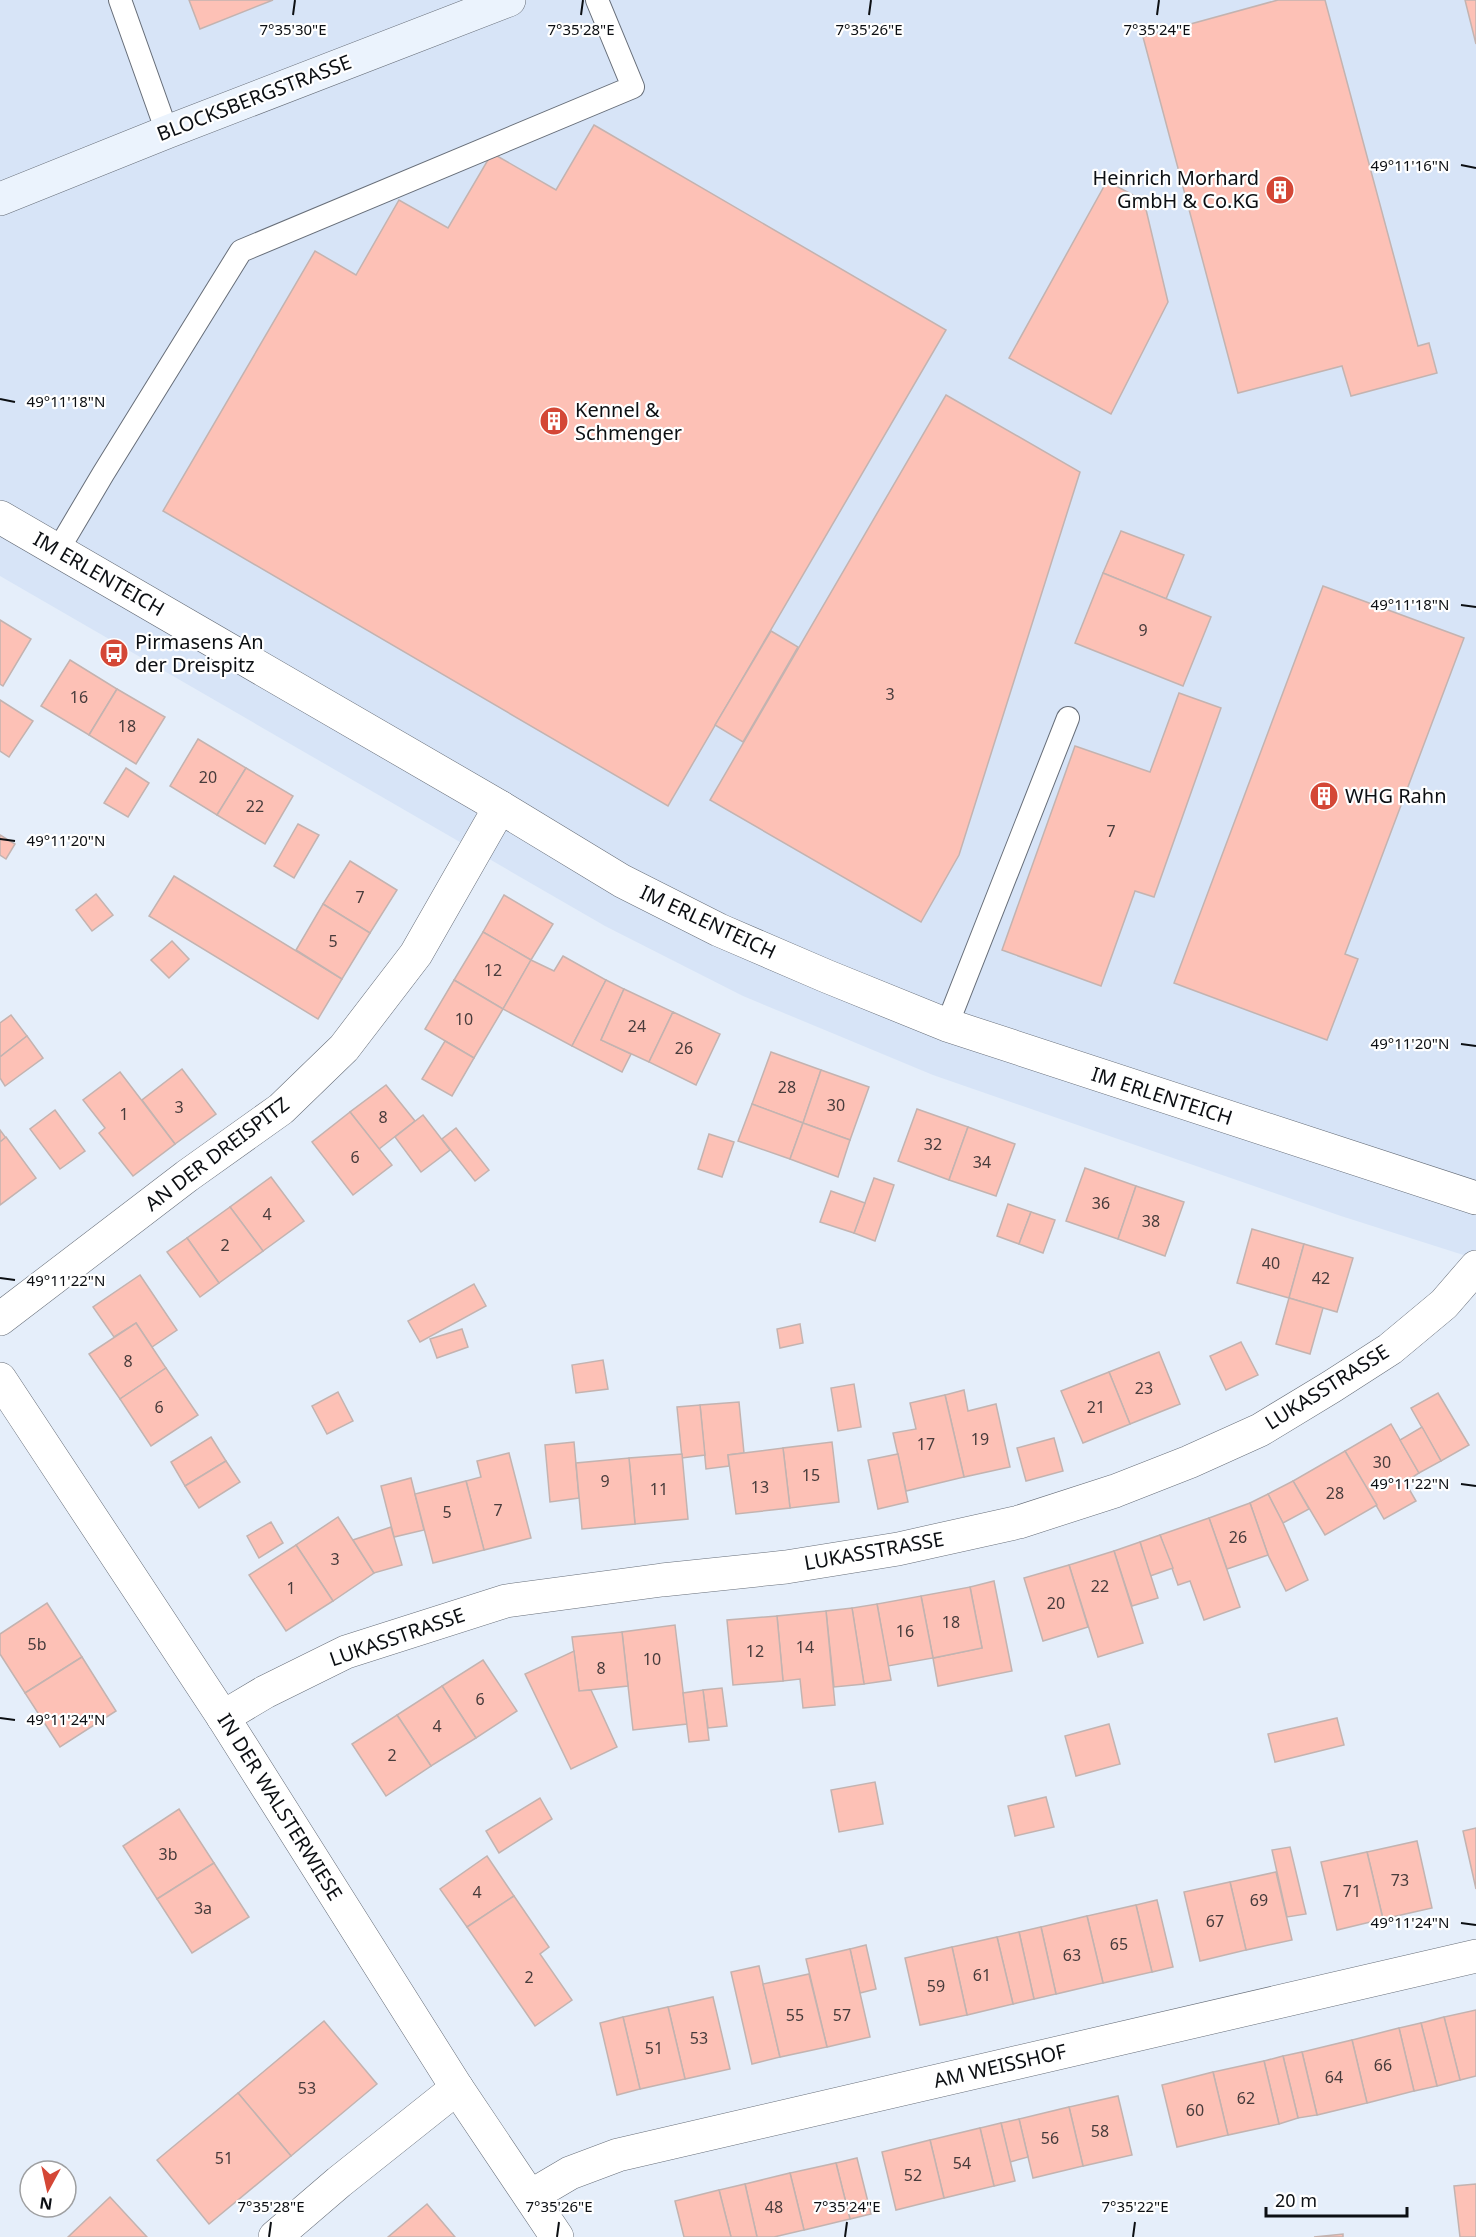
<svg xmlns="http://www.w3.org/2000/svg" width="1476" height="2237" font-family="'Noto Sans',sans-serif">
<rect width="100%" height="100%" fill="#e5eefa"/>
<polygon fill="#d7e4f7" points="0,0 1476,0 1476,1259 1341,1216 933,1075 743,996 605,926 0,576"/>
<g fill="#fdc1b6" stroke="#c3b3b0" stroke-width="1.5">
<polygon points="189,0 273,0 200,29"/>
<polygon points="1278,0 1325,0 1418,346 1429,343 1437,373 1351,396 1342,366 1238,393 1143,37"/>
<polygon points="1465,0 1476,0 1476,44"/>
<polygon points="594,125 946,330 668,806 163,511 315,251 356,275 399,200 448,228 492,153 556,190"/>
<polygon points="1107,181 1144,201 1168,302 1111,414 1009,358"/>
<polygon points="946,395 1080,472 959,855 921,922 710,800"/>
<polygon points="1121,531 1184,555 1166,599 1103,573"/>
<polygon points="1103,573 1211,617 1183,686 1075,643"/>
<polygon points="1323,586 1464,638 1345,954 1358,959 1327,1040 1174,983"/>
<polygon points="0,620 31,639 3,686 0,684"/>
<polygon points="771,631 798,647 743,742 715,725"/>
<polygon points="70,660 117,689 89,735 41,706"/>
<polygon points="117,689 165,717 136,764 89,735"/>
<polygon points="1179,693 1221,708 1154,897 1135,891 1101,986 1002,950 1075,746 1150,772"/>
<polygon points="0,700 33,721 9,757 0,751"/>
<polygon points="198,739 246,768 217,815 170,786"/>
<polygon points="126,768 149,783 128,817 104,803"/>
<polygon points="246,768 293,796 265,844 217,815"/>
<polygon points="298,824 319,835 294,878 274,866"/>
<polygon points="0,835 15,844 6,859 0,855"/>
<polygon points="350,861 397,890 370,933 323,904"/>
<polygon points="174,876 342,979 318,1019 149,916"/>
<polygon points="96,894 113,915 92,931 76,910"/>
<polygon points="504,895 553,924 531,960 483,932"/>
<polygon points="323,904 370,933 342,979 296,950"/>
<polygon points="483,932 531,960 503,1009 454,980"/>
<polygon points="172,941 189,959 169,978 151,960"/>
<polygon points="563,956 606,980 572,1046 503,1009 531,960 554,971"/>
<polygon points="454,980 503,1009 474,1058 425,1029"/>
<polygon points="606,980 624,989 601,1040 631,1054 622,1072 572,1046"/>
<polygon points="624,989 673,1012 649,1062 601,1040"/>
<polygon points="673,1012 720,1034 696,1085 649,1062"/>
<polygon points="11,1015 27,1036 0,1057 0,1023"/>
<polygon points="27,1036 43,1058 5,1086 0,1078 0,1057"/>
<polygon points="445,1041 474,1058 452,1096 422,1079"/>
<polygon points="771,1052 821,1070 803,1123 752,1104"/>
<polygon points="182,1069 216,1114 175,1144 142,1100"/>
<polygon points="821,1070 869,1087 850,1140 803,1123"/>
<polygon points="120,1072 175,1144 133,1176 99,1133 105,1128 83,1100"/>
<polygon points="386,1085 415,1121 379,1149 350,1112"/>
<polygon points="752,1104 803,1123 790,1159 738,1141"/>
<polygon points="917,1109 968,1127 949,1180 898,1161"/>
<polygon points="55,1110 85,1151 60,1169 30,1129"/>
<polygon points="350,1112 392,1165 353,1195 312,1142"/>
<polygon points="423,1115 450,1150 421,1172 395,1137"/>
<polygon points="803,1123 850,1140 838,1177 790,1159"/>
<polygon points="968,1127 1015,1144 996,1196 949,1180"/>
<polygon points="456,1128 489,1170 475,1181 442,1139"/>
<polygon points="0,1130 6,1138 0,1142"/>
<polygon points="709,1134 734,1142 722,1177 698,1169"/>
<polygon points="6,1137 36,1178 0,1205 0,1142"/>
<polygon points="1085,1168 1136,1186 1118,1239 1066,1221"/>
<polygon points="271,1177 304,1221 263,1251 230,1207"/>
<polygon points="874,1178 894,1185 875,1241 854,1233"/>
<polygon points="1136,1186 1184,1202 1165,1256 1118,1239"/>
<polygon points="831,1191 865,1203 854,1233 820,1222"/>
<polygon points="1008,1204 1031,1212 1019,1244 997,1236"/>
<polygon points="230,1207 263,1251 219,1283 187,1238"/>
<polygon points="1031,1212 1055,1220 1043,1253 1019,1244"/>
<polygon points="1252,1229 1304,1244 1289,1298 1237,1283"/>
<polygon points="187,1238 219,1283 200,1297 167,1252"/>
<polygon points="1304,1244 1353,1258 1337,1312 1289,1298"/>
<polygon points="140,1275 177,1330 152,1347 136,1323 114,1337 93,1307"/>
<polygon points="474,1284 486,1306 420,1342 408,1321"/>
<polygon points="1289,1298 1323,1308 1310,1354 1276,1344"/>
<polygon points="136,1323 166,1368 120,1399 89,1354"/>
<polygon points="800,1324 803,1343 780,1348 777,1329"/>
<polygon points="462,1329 468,1347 437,1358 430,1339"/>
<polygon points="1241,1342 1258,1375 1226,1390 1210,1356"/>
<polygon points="1159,1352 1180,1404 1130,1424 1109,1372"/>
<polygon points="603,1360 608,1389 576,1393 572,1365"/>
<polygon points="166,1368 198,1415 151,1446 120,1399"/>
<polygon points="1109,1372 1130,1424 1083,1443 1061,1391"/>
<polygon points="854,1384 861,1427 838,1431 831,1388"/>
<polygon points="964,1390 968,1411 996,1404 1010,1467 964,1477 945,1395"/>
<polygon points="338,1392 353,1421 327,1434 312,1406"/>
<polygon points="1438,1393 1469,1445 1441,1461 1411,1408"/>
<polygon points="945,1395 964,1477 906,1491 893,1433 916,1429 910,1403"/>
<polygon points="739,1402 744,1453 728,1455 729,1466 706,1469 700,1405"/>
<polygon points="700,1405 705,1455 682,1458 677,1407"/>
<polygon points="1391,1424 1419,1473 1405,1482 1416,1501 1384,1519 1345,1451"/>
<polygon points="1422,1427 1441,1461 1419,1473 1400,1440"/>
<polygon points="211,1437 226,1461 185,1486 171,1462"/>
<polygon points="1054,1438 1063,1471 1026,1481 1017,1448"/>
<polygon points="574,1442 579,1498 550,1502 545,1445"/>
<polygon points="832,1442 839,1502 790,1508 783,1448"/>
<polygon points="783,1448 790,1508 736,1514 728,1455"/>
<polygon points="1345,1451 1377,1505 1325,1535 1293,1481"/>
<polygon points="509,1453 531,1538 484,1550 466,1481 481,1477 477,1461"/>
<polygon points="682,1454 688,1519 635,1524 629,1458"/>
<polygon points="898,1454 908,1502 878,1509 868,1460"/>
<polygon points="629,1458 635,1524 582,1529 576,1463"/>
<polygon points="226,1461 240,1482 199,1508 185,1486"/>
<polygon points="411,1478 424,1530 394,1537 381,1486"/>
<polygon points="466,1481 484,1550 433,1563 415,1494"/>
<polygon points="1293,1481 1309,1509 1283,1523 1268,1494"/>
<polygon points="1268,1494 1283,1523 1308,1580 1286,1591 1268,1555 1250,1503"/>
<polygon points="1250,1503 1268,1555 1227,1569 1209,1518"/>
<polygon points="338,1517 374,1573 333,1601 296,1545"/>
<polygon points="1209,1518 1240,1607 1204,1620 1190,1581 1178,1585 1160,1535"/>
<polygon points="271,1522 283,1543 259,1558 247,1536"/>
<polygon points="391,1527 402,1565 374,1573 353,1540"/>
<polygon points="1160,1535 1173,1568 1150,1576 1140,1542"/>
<polygon points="1140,1542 1158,1598 1132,1606 1114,1551"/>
<polygon points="296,1545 333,1601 286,1631 249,1575"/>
<polygon points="1114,1551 1143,1643 1098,1657 1069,1565"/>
<polygon points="1069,1565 1088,1627 1043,1641 1024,1578"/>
<polygon points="994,1581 1012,1671 938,1686 933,1658 982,1648 970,1587"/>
<polygon points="970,1587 982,1648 933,1658 921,1596"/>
<polygon points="921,1596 933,1658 888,1666 877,1604"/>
<polygon points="47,1603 82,1657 25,1693 0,1654 0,1634"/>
<polygon points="877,1604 891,1680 864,1684 852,1608"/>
<polygon points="852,1608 864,1684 834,1687 826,1611"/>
<polygon points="826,1611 835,1705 803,1708 800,1679 783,1681 777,1616"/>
<polygon points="777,1616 783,1681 733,1685 727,1620"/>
<polygon points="675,1625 687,1724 633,1730 622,1632"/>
<polygon points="622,1632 628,1686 579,1691 572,1637"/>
<polygon points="574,1651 579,1691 591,1690 617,1747 571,1769 525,1674"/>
<polygon points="82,1657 116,1711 60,1747 25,1693"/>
<polygon points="483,1660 517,1711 476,1738 442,1686"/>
<polygon points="442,1686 476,1738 431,1766 397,1715"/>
<polygon points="722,1688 727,1726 708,1728 703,1690"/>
<polygon points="703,1690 709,1740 689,1742 683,1693"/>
<polygon points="397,1715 431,1766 386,1796 352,1744"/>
<polygon points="1337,1718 1344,1745 1275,1762 1268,1734"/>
<polygon points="1109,1724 1120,1764 1076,1776 1065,1736"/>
<polygon points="875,1782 883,1824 839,1832 831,1790"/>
<polygon points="1046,1797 1054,1827 1015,1836 1008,1806"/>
<polygon points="540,1798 552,1819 499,1853 486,1831"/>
<polygon points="179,1809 214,1863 157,1899 123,1846"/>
<polygon points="1476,1828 1476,1889 1463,1831"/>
<polygon points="1417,1841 1432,1908 1383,1919 1367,1852"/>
<polygon points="1290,1847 1306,1914 1287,1917 1272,1850"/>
<polygon points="1367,1852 1383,1919 1337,1930 1321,1862"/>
<polygon points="487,1856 514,1896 467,1927 440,1889"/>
<polygon points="214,1863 249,1917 192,1953 157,1899"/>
<polygon points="1276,1872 1292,1940 1246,1950 1230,1882"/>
<polygon points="1230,1882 1246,1950 1200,1961 1184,1892"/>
<polygon points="514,1896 549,1947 540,1954 572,2000 535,2026 467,1927"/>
<polygon points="1157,1900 1173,1967 1152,1972 1136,1905"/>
<polygon points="1136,1905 1152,1972 1103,1983 1087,1916"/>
<polygon points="1087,1916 1103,1983 1056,1994 1041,1927"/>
<polygon points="1041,1927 1056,1994 1034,1999 1019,1932"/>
<polygon points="1019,1932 1034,1999 1013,2004 997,1937"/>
<polygon points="997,1937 1013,2004 967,2015 952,1947"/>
<polygon points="866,1945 876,1989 860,1993 850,1949"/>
<polygon points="952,1947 967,2015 920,2025 905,1958"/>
<polygon points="850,1949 870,2037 827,2047 806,1959"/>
<polygon points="759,1966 780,2057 752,2064 731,1972"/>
<polygon points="809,1974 827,2047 780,2057 763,1984"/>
<polygon points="713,1997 730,2069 685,2079 668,2007"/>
<polygon points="668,2007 685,2079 640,2089 623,2017"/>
<polygon points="1476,2010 1476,2076 1460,2080 1444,2017"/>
<polygon points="623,2017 640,2089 617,2095 600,2023"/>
<polygon points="1444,2017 1460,2080 1437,2086 1421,2023"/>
<polygon points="324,2021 377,2084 291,2156 238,2093"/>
<polygon points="1421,2023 1437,2086 1414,2091 1399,2028"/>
<polygon points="1399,2028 1414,2091 1367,2103 1352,2040"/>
<polygon points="1352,2040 1367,2103 1317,2115 1302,2052"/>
<polygon points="1302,2052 1317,2115 1298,2118 1283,2056"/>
<polygon points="1283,2056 1298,2118 1279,2124 1264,2061"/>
<polygon points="1264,2061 1279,2124 1228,2135 1213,2072"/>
<polygon points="1213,2072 1228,2135 1177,2147 1162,2085"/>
<polygon points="238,2093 291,2156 209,2224 157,2160"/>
<polygon points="1118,2096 1132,2155 1083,2166 1069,2107"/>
<polygon points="1069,2107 1083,2166 1033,2178 1019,2119"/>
<polygon points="1019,2119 1028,2157 1010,2162 1001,2123"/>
<polygon points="1001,2123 1015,2181 994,2186 980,2128"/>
<polygon points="980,2128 994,2186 944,2198 930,2140"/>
<polygon points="930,2140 944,2198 896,2210 882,2152"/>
<polygon points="857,2158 871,2214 850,2219 836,2163"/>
<polygon points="836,2163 850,2219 804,2230 790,2173"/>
<polygon points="790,2173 804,2230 774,2237 757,2237 745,2184"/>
<polygon points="745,2184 757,2237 731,2237 719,2190"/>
<polygon points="1476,2184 1476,2237 1460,2237 1454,2186"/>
<polygon points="719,2190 731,2237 684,2237 675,2201"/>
<polygon points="110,2197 147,2237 68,2237"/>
<polygon points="427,2204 455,2237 388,2237"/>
<polygon points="1343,2234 1343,2237 1314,2237"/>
</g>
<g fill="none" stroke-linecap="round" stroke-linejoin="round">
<g stroke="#676e79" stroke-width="24">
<g id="lane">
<polyline points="120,0 167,132"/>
<polyline points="58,550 103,474 241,251 633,87 597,0"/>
<polyline points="947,1025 1068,718"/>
</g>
</g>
<g stroke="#676e79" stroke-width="34">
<g id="street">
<polyline points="0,517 500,807 622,881 719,930 826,976 947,1025 1476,1198"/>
<polyline points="0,1319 187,1176 281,1109 344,1048 416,954 500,807"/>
<polyline points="0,1379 223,1717 457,2088 557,2237"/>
<polyline points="223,1717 265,1692 346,1652 506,1601 662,1580 786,1567 898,1549 1019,1522 1115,1491 1189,1462 1260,1430 1331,1387 1390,1349 1444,1304 1476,1267"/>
<polyline points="531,2196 570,2173 618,2155 1476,1956"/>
<polyline points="275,2237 339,2182 457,2088"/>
</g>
</g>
<g stroke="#676e79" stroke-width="34">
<polyline id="secondary" points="0,199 167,132 509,0"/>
</g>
<use href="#lane" stroke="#fff" stroke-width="22"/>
<use href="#street" stroke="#fff" stroke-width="33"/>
<use href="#secondary" stroke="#ebf3fd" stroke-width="33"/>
</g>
<path fill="none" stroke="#0c0f13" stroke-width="2" d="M293,15L295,0M581,15L583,0M869,15L871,0M1157,15L1159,0M1461,165L1476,168M0,399L15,402M1461,605L1476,607M0,839L15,841M1461,1044L1476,1046M0,1278L15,1280M1461,1484L1476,1486M0,1718L15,1720M1461,1923L1476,1925M269,2237L271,2222M557,2237L559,2222M845,2237L847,2222M1133,2237L1135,2222"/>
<defs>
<g id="building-disc" transform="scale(1.5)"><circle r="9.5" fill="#d44736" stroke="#fff"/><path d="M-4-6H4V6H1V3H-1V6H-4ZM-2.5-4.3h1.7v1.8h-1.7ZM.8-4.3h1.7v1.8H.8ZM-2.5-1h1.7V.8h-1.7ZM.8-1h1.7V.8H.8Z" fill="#fff"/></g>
<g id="bus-disc" transform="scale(1.5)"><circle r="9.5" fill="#d44736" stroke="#fff"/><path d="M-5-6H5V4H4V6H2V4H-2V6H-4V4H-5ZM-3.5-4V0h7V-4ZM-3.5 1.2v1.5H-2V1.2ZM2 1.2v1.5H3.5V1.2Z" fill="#fff"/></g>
</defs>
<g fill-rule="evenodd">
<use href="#building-disc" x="1280" y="190"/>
<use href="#building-disc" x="554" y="421"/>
<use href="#bus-disc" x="114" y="653"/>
<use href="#building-disc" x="1324" y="796"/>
</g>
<g text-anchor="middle" stroke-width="4.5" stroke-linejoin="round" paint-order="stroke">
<g font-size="16" fill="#483c3c">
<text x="1143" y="636">9</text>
<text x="890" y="700">3</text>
<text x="79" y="703">16</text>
<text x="127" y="732">18</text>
<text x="208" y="783">20</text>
<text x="255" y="812">22</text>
<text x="1111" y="837">7</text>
<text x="360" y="903">7</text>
<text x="333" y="947">5</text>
<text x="493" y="976">12</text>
<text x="464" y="1025">10</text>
<text x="637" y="1032">24</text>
<text x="684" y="1054">26</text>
<text x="787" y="1093">28</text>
<text x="836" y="1111">30</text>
<text x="179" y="1113">3</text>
<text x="124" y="1120">1</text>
<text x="383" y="1123">8</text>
<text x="933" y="1150">32</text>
<text x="355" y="1163">6</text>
<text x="982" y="1168">34</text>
<text x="1101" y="1209">36</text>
<text x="267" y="1220">4</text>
<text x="1151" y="1227">38</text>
<text x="225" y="1251">2</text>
<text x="1271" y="1269">40</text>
<text x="1321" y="1284">42</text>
<text x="128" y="1367">8</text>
<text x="1144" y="1394">23</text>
<text x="159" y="1413">6</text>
<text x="1096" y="1413">21</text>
<text x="980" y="1445">19</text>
<text x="926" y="1450">17</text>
<text x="1382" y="1468">30</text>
<text x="811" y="1481">15</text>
<text x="605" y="1487">9</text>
<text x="760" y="1493">13</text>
<text x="659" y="1495">11</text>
<text x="1335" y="1499">28</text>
<text x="498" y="1516">7</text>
<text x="447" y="1518">5</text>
<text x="1238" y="1543">26</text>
<text x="335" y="1565">3</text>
<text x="1100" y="1592">22</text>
<text x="291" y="1594">1</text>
<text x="1056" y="1609">20</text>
<text x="951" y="1628">18</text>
<text x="905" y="1637">16</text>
<text x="37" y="1650">5b</text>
<text x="805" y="1653">14</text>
<text x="755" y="1657">12</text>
<text x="652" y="1665">10</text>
<text x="601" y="1674">8</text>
<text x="480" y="1705">6</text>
<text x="437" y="1732">4</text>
<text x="392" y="1761">2</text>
<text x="168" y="1860">3b</text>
<text x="1400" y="1886">73</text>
<text x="1352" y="1897">71</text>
<text x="477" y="1898">4</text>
<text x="1259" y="1906">69</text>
<text x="203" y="1914">3a</text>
<text x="1215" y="1927">67</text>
<text x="1119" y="1950">65</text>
<text x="1072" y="1961">63</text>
<text x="982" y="1981">61</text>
<text x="529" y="1983">2</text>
<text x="936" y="1992">59</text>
<text x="795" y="2021">55</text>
<text x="842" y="2021">57</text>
<text x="699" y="2044">53</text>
<text x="654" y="2054">51</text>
<text x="1383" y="2071">66</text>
<text x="1334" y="2083">64</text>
<text x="307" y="2094">53</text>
<text x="1246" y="2104">62</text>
<text x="1195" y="2116">60</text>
<text x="1100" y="2137">58</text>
<text x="1050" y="2144">56</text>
<text x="224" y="2164">51</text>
<text x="962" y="2169">54</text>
<text x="913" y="2181">52</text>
<text x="774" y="2213">48</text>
</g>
<g font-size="20" fill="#0c0f13" stroke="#fff">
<text transform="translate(254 98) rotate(-21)" y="7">BLOCKSBERGSTRASSE</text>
<text transform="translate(99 574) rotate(30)" y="7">IM ERLENTEICH</text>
<text transform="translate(708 922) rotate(25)" y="7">IM ERLENTEICH</text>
<text transform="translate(1162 1096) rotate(18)" y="7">IM ERLENTEICH</text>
<text transform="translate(217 1154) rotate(-37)" y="7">AN DER DREISPITZ</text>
<text transform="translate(1327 1387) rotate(-32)" y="7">LUKASSTRASSE</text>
<text transform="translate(874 1551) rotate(-10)" y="7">LUKASSTRASSE</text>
<text transform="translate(397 1637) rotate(-19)" y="7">LUKASSTRASSE</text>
<text transform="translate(280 1807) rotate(58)" y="7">IN DER WALSTERWIESE</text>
<text transform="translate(1000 2066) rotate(-13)" y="7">AM WEISSHOF</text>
</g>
<g font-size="20" fill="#0c0f13" stroke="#fff" text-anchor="start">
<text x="1259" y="185" text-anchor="end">Heinrich Morhard<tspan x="1259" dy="23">GmbH &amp; Co.KG</tspan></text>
<text x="575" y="417">Kennel &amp;<tspan x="575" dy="23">Schmenger</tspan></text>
<text x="135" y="649">Pirmasens An<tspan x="135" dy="23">der Dreispitz</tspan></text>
<text x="1345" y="803">WHG Rahn</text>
</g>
</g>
<g font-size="15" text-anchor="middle" fill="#0c0f13" stroke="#fff" stroke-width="4.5" stroke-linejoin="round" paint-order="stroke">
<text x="293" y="35">7°35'30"E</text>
<text x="581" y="35">7°35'28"E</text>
<text x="869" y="35">7°35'26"E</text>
<text x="1157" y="35">7°35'24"E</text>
<text x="1410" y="171">49°11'16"N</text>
<text x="66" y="407">49°11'18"N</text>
<text x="1410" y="610">49°11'18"N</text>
<text x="66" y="846">49°11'20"N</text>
<text x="1410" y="1049">49°11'20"N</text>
<text x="66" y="1286">49°11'22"N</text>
<text x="1410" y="1489">49°11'22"N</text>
<text x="66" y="1725">49°11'24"N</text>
<text x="1410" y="1928">49°11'24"N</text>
<text x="271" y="2212">7°35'28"E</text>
<text x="559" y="2212">7°35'26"E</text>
<text x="847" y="2212">7°35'24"E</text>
<text x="1135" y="2212">7°35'22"E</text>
</g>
<g transform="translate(48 2189) rotate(188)"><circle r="28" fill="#ffffff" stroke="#9e9fa1" stroke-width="1.5"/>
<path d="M0-4.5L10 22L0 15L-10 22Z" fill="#d44736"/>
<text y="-9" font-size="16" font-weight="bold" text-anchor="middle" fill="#0c0f13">N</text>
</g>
<path d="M1266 2207v9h141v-9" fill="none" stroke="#0c0f13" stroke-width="3"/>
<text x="1275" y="2207" font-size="18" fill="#0c0f13" stroke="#ffffff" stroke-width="4.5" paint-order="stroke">20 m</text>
</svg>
